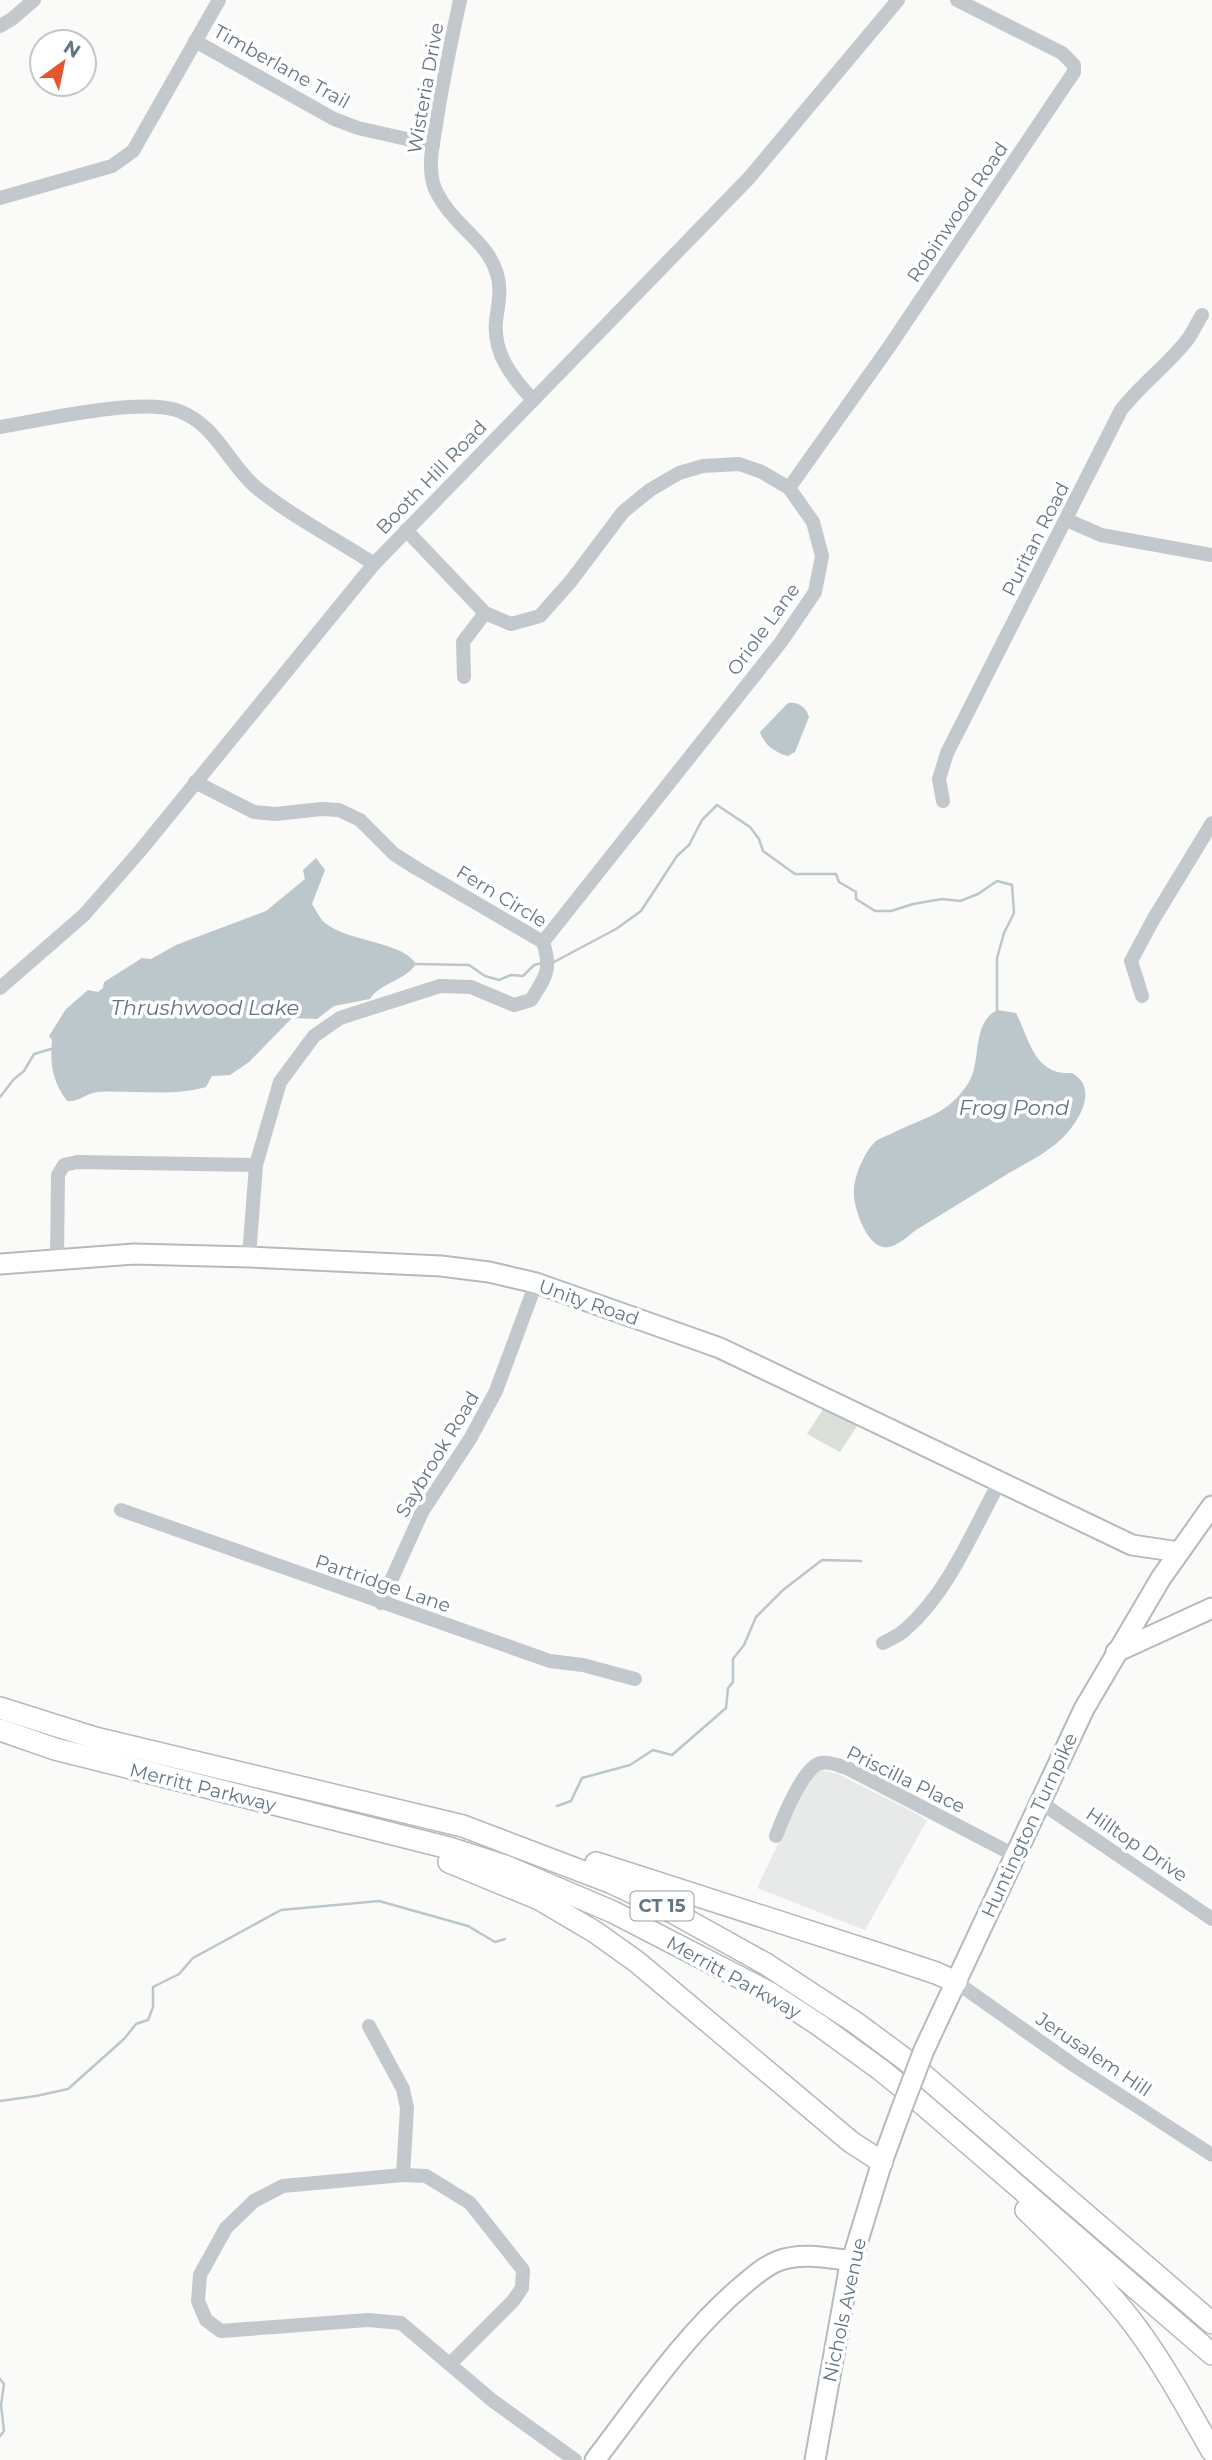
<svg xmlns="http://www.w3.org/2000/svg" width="1212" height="2460" font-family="Montserrat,sans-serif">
<rect width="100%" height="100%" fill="#fafaf8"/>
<polygon fill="#e8e9e9" points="821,1770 838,1774 919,1815 927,1821 865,1930 757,1888 810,1777"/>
<polygon fill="#dadfd7" points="831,1397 865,1414 840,1452 807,1434"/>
<g fill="#bbc7cb">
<path d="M788,703C798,701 807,708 809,717L795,752L788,756C776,753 764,745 760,732Z"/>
<path d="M316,858L325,870L312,904C316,910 320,919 325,923C348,942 402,941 416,964C405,981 381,982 370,999L334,1006L317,1019L292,1018L249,1062L230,1075L212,1076L206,1087C171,1097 134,1090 98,1092C86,1093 80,1102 67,1101C52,1080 50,1065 52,1040L49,1036L66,1009L88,990L98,992L103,988L104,982L142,958L151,959L176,945L266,911L305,879L303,870Z"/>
<path d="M997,1010L1016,1013C1029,1038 1034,1076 1072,1073C1097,1087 1082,1116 1067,1133C1053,1150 1028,1162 1009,1173C978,1192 947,1211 916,1230C908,1236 899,1245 889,1247C868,1252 852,1206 854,1189C855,1174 865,1151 876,1141C880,1138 886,1136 891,1134C923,1117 948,1116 969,1082C982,1060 971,1024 997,1010Z"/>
</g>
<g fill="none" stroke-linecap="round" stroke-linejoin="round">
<g stroke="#bbc7cb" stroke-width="2.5">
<polyline points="554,962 616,929 641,911 677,856 689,845 702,820 717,805 750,827 759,839 763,851 795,874 836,874 839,882 856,892 856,899 875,911 891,911 913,904 942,899 960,901 978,894 997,881 1012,885 1014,913 1004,933 997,958 997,1010"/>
<polyline points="415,964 469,965 485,976 499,980 511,975 523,976 534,965 542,963"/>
<polyline points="0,1097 14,1079 24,1071 34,1054 51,1049"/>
<polyline points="557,1806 571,1801 582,1778 630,1765 653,1750 672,1755 726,1708 728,1688 733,1682 733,1659 744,1645 756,1617 783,1590 822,1560 861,1561"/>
<polyline points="0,2101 36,2096 68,2089 124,2039 136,2024 148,2020 153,2007 153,1987 179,1974 193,1958 281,1910 379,1901 468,1926 495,1942 505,1939"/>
<polyline points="0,2379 4,2384 1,2405 4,2431 0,2436"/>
</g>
<g stroke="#b5babe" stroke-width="23">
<g id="major">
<polyline points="0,1264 134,1254 249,1257 441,1266 489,1272 536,1283 720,1348 1132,1545 1179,1552"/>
<polyline points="1116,1652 1212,1608"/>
<polyline points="924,2050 1084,1709 1161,1578 1212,1506"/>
<path d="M595,2460C641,2400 685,2334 743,2285C754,2276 765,2266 778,2261C802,2252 828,2258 852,2261"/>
<polyline points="815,2460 849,2270 882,2162 900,2113"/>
</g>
</g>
<g stroke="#b4b9bd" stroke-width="24">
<g id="highway">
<polyline points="0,1708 95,1738 463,1826 610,1882 665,1908 766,1964 856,2023 906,2060 1212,2323"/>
<polyline points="0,1730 55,1749 449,1848 505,1866 613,1912 770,1993 819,2025 881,2070 919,2101 1212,2354"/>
<polyline points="449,1862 539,1899 595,1932 637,1962 851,2142 882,2162"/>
<polyline points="596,1863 879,1954 936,1973 956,1982"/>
<path d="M1026,2210C1064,2247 1104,2284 1136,2327C1165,2366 1188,2409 1212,2451"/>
</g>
</g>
<g stroke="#c3c8cc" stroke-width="14">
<path d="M460,0C451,42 442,83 436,125C433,143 429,161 432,178C433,185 436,192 440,198C455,226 488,242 497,274C502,290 498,305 496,321C493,354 512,377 533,400"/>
<polyline points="0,26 12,19 34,0"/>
<polyline points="195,41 334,119 358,128 433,145"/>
<polyline points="0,198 112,166 133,151 219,0"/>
<path d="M0,427C43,420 141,397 179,411C217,425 229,466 258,489C294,518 336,539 374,564"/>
<polyline points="789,488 889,347 1074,72 1074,65 1062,53 957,0"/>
<polyline points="1067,520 1101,535 1212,555"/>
<polyline points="406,530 485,613 511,624 540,616 571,581 623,512 650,490 679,473 703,466 739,464 762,472 789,488 813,522 822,556 815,592 781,642 543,942"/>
<polyline points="464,677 463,642 485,613"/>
<path d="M195,782L254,812L275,814L322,809L339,810L360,820L394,854L416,868L543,942C552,969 546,977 531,1000L514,1005L471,987L440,986L340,1018L314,1036L280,1082L256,1165L249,1257"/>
<path d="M943,801L939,779L947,753L1121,410C1142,383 1168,365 1188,339C1193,332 1197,323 1202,315"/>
<polyline points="0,988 84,915 140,851 374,564 749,178 898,0"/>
<polyline points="1142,996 1131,961 1153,920 1212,823"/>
<polyline points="57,1258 58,1175 64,1165 77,1162 256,1165"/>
<polyline points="121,1510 550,1661 583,1665 635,1679"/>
<polyline points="381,1603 422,1512 470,1439 496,1391 536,1283"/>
<path d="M883,1643C891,1639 900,1635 906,1629C949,1591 972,1532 999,1483"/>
<polyline points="1040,1802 1212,1919"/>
<path d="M776,1836C782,1820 804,1765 821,1763C830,1761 839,1766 847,1768L1014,1855"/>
<polyline points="956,1982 1075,2066 1212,2155"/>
<polyline points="369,2026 403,2089 407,2108 403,2175"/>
<polyline points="450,2364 513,2301 522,2288 523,2270 470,2203 426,2176 403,2175 283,2186 254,2201 226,2228 200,2275 198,2301 206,2320 221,2331 368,2320 401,2323 493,2401 575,2460"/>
</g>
<use href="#major" stroke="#fff" stroke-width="19"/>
<use href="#highway" stroke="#fff" stroke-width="21"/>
<g stroke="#b5babe" stroke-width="23" stroke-linecap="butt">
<polyline id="major-bridge" points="900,2113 924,2050"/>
</g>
<use href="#major-bridge" stroke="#fff" stroke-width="19"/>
</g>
<g text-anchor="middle" stroke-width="7" stroke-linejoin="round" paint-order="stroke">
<rect fill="#fff" stroke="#939fa8" stroke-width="2" x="630.5" y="1891.5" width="63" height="29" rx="5"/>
<g font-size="18" font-weight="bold" fill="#657683">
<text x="662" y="1912">CT 15</text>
</g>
<g font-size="19" fill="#657683" stroke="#fff">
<text transform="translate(282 66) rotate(29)" y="7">Timberlane Trail</text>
<text transform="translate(425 88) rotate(-80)" y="7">Wisteria Drive</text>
<text transform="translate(957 212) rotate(-56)" y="7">Robinwood Road</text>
<text transform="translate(431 477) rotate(-46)" y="7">Booth Hill Road</text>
<text transform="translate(1035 539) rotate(-63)" y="7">Puritan Road</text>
<text transform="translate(763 629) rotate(-54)" y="7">Oriole Lane</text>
<text transform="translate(502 896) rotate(31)" y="7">Fern Circle</text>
<text transform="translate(589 1302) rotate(19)" y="7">Unity Road</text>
<text transform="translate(437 1454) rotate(-59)" y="7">Saybrook Road</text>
<text transform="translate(383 1583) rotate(19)" y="7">Partridge Lane</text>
<text transform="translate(906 1779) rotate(26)" y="7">Priscilla Place</text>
<text transform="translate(203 1787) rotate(14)" y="7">Merritt Parkway</text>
<text transform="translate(1029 1825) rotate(-65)" y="7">Huntington Turnpike</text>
<text transform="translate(1137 1844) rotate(34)" y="7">Hilltop Drive</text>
<text transform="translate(734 1977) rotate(29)" y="7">Merritt Parkway</text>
<text transform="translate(1094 2054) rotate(34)" y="7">Jerusalem Hill</text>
<text transform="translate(844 2310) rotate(-78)" y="7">Nichols Avenue</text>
</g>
<g font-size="21" font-style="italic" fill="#60757c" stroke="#fff">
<text x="205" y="1015">Thrushwood Lake</text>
<text x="1014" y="1115">Frog Pond</text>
</g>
</g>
<g transform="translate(63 63) rotate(33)"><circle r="33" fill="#ffffff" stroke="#c1c8cd" stroke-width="2"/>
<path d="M0-5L12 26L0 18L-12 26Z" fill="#e4572e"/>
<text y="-10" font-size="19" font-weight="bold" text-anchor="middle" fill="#657683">N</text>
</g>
</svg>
